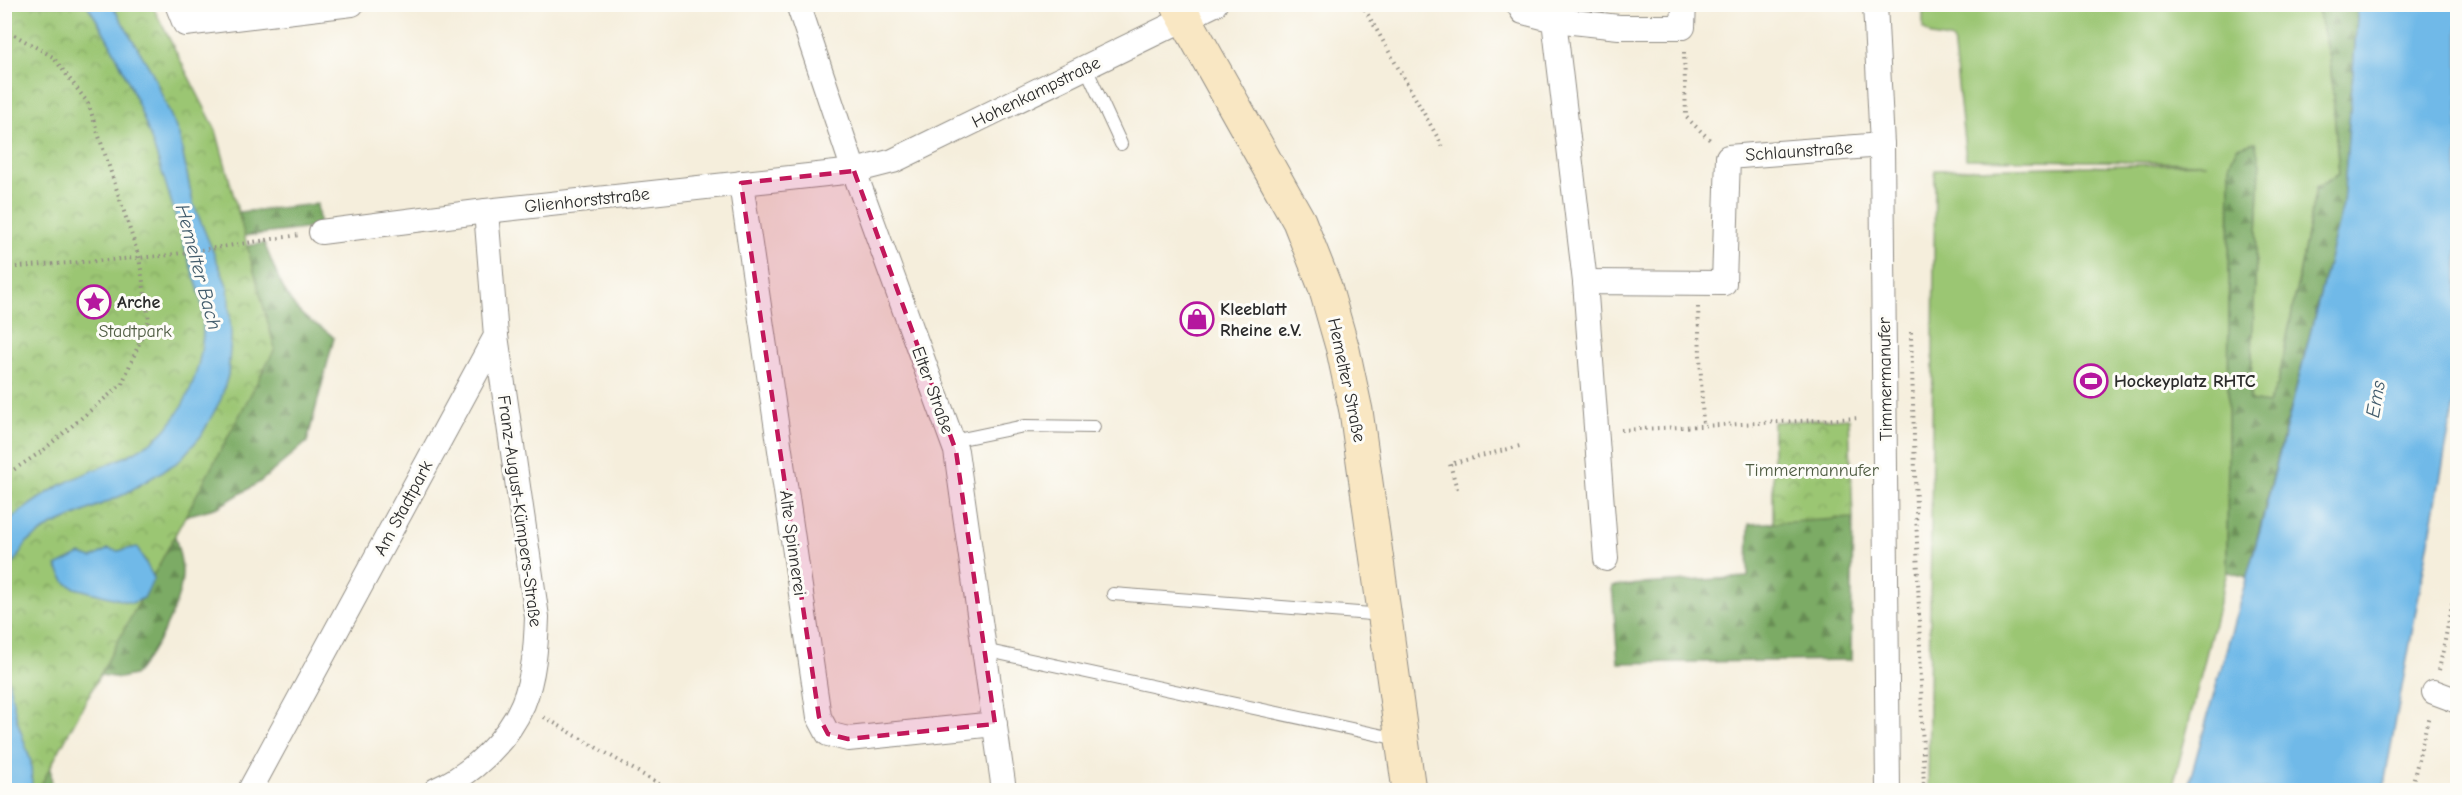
<svg xmlns="http://www.w3.org/2000/svg" width="2462" height="795" font-family="'Comic Neue',sans-serif">
<defs>
<pattern id="forest-firs" width="22" height="20" patternUnits="userSpaceOnUse" patternTransform="scale(1.5)"><rect width="22" height="20" fill="#7cab65"/><path d="M5 1l3.5 6h-7zM16 11l3.5 6h-7z" fill="#668b53"/></pattern>
<pattern id="park-crowns" width="20" height="18" patternUnits="userSpaceOnUse" patternTransform="scale(1.5)"><rect width="20" height="18" fill="#9bc673"/><path d="M2 6a3 3 0 1 1 6 0M12 15a3 3 0 1 1 6 0" fill="none" stroke="#7fa15f"/></pattern>
</defs>
<rect width="100%" height="100%" fill="#fdfcf7"/>
<filter id="ink" filterUnits="userSpaceOnUse"><feTurbulence type="fractalNoise" baseFrequency=".0167" numOctaves="2"/><feDisplacementMap in="SourceGraphic" scale="12" xChannelSelector="R" yChannelSelector="G"/><feConvolveMatrix kernelMatrix="1 2 1 2 8 2 1 2 1" color-interpolation-filters="sRGB"/></filter>
<filter id="wash" filterUnits="userSpaceOnUse"><feTurbulence type="fractalNoise" baseFrequency=".008" numOctaves="4" result="noise"/><feDisplacementMap in="SourceGraphic" scale="24" xChannelSelector="R" yChannelSelector="G"/><feGaussianBlur stdDeviation="1.35" result="paint"/><feColorMatrix in="noise" values="0 0 0 0 0 0 0 0 0 0 0 0 0 0 0 0 0 1.4 0 .05"/><feComposite in="paint" operator="in"/></filter>
<g filter="url(#wash)">
<rect width="100%" height="100%" fill="#f5eedc"/>
<polygon fill="#9bc673" stroke="#63784f" stroke-width="1.5" points="1962,4 2317,5 2330,58 2339,175 2316,188 2278,384 2268,404 2250,402 2260,164 2230,163 2227,572 2172,790 1928,790 1935,170 2207,163 1966,159 1953,40 1932,36 1923,28 1923,11 1962,8"/>
<g fill="url(#forest-firs)" stroke="#546b48" stroke-width="1.5">
<polygon points="2317,5 2358,5 2343,205 2247,577 2227,572 2230,163 2237,147 2255,142 2260,164 2250,401 2268,404 2278,384 2316,188 2339,174 2330,58"/>
<polygon points="317,204 320,227 236,237 230,213"/>
<path d="M264,243C275,268 284,301 306,318C316,326 325,328 334,338L307,442L260,482L218,507L178,518L173,528C176,541 181,556 182,569C184,600 155,653 134,675L120,678L74,671L50,748L52,790H32L4,661V577L214,251Z"/>
<polygon points="1853,518 1851,660 1618,663 1612,586 1748,577 1749,524"/>
</g>
<g fill="url(#park-crowns)" stroke="#63784f" stroke-width="1.5">
<polygon points="5,5 152,5 216,130 275,349 38,790 5,790"/>
<polygon points="1849,418 1853,518 1773,523 1773,422"/>
</g>
<g fill="#6fb9e8" stroke="#4d728a" stroke-width="1.5">
<path d="M87,5H112L152,72L179,135L193,203L228,288L231,335L228,375L221,399L201,436L178,462L123,495L51,526L27,542L5,577V523C24,509 43,494 65,483C94,468 142,455 165,430C191,401 205,357 203,317C203,295 192,273 186,252C163,171 134,74 87,5Z"/>
<polygon points="2358,5 2458,5 2457,388 2383,790 2187,790 2261,526 2343,205"/>
<polygon points="137,547 154,578 144,598 132,603 75,588 66,583 56,566 80,554 92,558 108,549 118,551"/>
<polygon points="4,661 17,720 31,762 32,790 5,790"/>
</g>
</g>
<g filter="url(#ink)">
<g fill="none" stroke-linecap="round" stroke-linejoin="round">
<g stroke="#908c84" stroke-width="14">
<g id="lane">
<polyline points="1086,68 1121,144"/>
<polyline points="952,441 1024,426 1094,427"/>
<polyline points="1113,594 1384,615"/>
<polyline points="984,650 1398,739"/>
</g>
</g>
<g stroke="#908c84" stroke-width="26">
<g id="street">
<polyline points="177,4 185,24 352,4"/>
<polyline points="798,4 854,171 956,451 1004,790"/>
<polyline points="1518,4 1523,12 1554,20 1585,282"/>
<polyline points="1875,4 1882,145 1888,790"/>
<polyline points="1554,20 1619,27 1683,27 1684,4"/>
<polyline points="741,183 819,717 828,734 848,739 995,724"/>
<polyline points="321,232 486,211 854,171 893,161 1215,4"/>
<polyline points="1606,559 1585,282 1724,283 1728,157 1882,145"/>
<polyline points="2434,692 2458,701"/>
<polyline points="250,790 496,336 486,211"/>
<path d="M436,790C472,774 507,741 523,704C534,677 536,646 537,617L496,336"/>
</g>
</g>
<g stroke="#908c84" stroke-width="35">
<polyline id="secondary" points="1177,4 1299,221 1325,287 1343,350 1356,411 1409,790"/>
</g>
<g stroke="#908c84" stroke-width="4" stroke-dasharray="1.5 4.5" stroke-linecap="butt">
<polyline points="1362,4 1443,147"/>
<polyline points="4,29 53,57 88,103 139,257 149,320 122,384 41,452 4,476"/>
<polyline points="1684,52 1686,117 1710,140"/>
<polyline points="4,268 162,256 299,235"/>
<polyline points="1698,307 1703,425"/>
<polyline points="1911,332 1924,790"/>
<polyline points="1621,430 1859,418"/>
<polyline points="1457,489 1450,464 1520,446"/>
<polyline points="2439,670 2458,575"/>
<polyline points="544,717 669,790"/>
<polyline points="2411,790 2429,715"/>
</g>
<use href="#lane" stroke="#fff" stroke-width="12"/>
<use href="#street" stroke="#fff" stroke-width="24"/>
<use href="#secondary" stroke="#f9e7c3" stroke-width="33"/>
</g>
</g>
<path fill="#c2185b" fill-opacity="0.2" stroke="#c2185b" stroke-width="4.5" stroke-dasharray="12 8" stroke-linejoin="round" d="M854,171L956,451L995,724L848,739L828,734L819,717L741,183Z"/>
<defs>
<g id="sight-ring" transform="scale(1.725)"><circle r="9.5" fill="#fdfcf7" stroke="#b5179e" stroke-width="1.5"/><path d="M0-6L1.8-2.2L6-1.7L2.9 1.2L3.7 5.4L0 3.3L-3.7 5.4L-2.9 1.2L-6-1.7L-1.8-2.2Z" fill="#b5179e"/></g>
<g id="shop-ring" transform="scale(1.725)"><circle r="9.5" fill="#fdfcf7" stroke="#b5179e" stroke-width="1.5"/><path d="M-5-2.5h2.3a2.7 3.5 0 0 1 5.4 0H5L5.5 6h-11ZM-1.5-2.5h3a1.5 2.3 0 0 0-3 0Z" fill="#b5179e"/></g>
<g id="stadium-ring" transform="scale(1.725)"><circle r="9.5" fill="#fdfcf7" stroke="#b5179e" stroke-width="1.5"/><path d="M0-5a6.5 5 0 1 0 0 10a6.5 5 0 1 0 0-10ZM-3.5-1.8h7v3.6h-7Z" fill="#b5179e"/></g>
</defs>
<g fill-rule="evenodd">
<use href="#sight-ring" x="94" y="302"/>
<use href="#shop-ring" x="1197" y="319"/>
<use href="#stadium-ring" x="2091" y="381"/>
</g>
<g text-anchor="middle" stroke-width="6" stroke-linejoin="round" paint-order="stroke">
<g font-size="18" fill="#2b2b2b" stroke="#fdfcf7">
<text transform="translate(1036 92) rotate(-26)" y="6">Hohenkampstraße</text>
<text transform="translate(1799 151) rotate(-4)" y="6">Schlaunstraße</text>
<text transform="translate(587 200) rotate(-6)" y="6">Glienhorststraße</text>
<text transform="translate(1885 379) rotate(-91)" y="6">Timmermanufer</text>
<text transform="translate(1347 380) rotate(78)" y="6">Hemelter Straße</text>
<text transform="translate(933 390) rotate(70)" y="6">Elter Straße</text>
<text transform="translate(403 508) rotate(-62)" y="6">Am Stadtpark</text>
<text transform="translate(520 511) rotate(82)" y="6">Franz-August-Kümpers-Straße</text>
<text transform="translate(793 543) rotate(82)" y="6">Alte Spinnerei</text>
</g>
<g font-size="18" font-weight="bold" fill="#2b2b2b" stroke="#fdfcf7" text-anchor="start">
<text x="117" y="308">Arche</text>
<text x="1220" y="315">Kleeblatt<tspan x="1220" dy="21">Rheine e.V.</tspan></text>
<text x="2114" y="387">Hockeyplatz RHTC</text>
</g>
<g font-size="18" fill="#4d5a41" stroke="#fdfcf7">
<text x="135" y="337">Stadtpark</text>
<text x="1812" y="476">Timmermannufer</text>
</g>
<g font-size="20" font-style="italic" fill="#435d6d" stroke="#fdfcf7">
<text transform="translate(199 267) rotate(75)" y="7">Hemelter Bach</text>
<text transform="translate(2375 399) rotate(-80)" y="7">Ems</text>
</g>
</g>
<rect width="2462" height="795" fill="none" stroke="#fdfcf7" stroke-width="24"/>
</svg>
